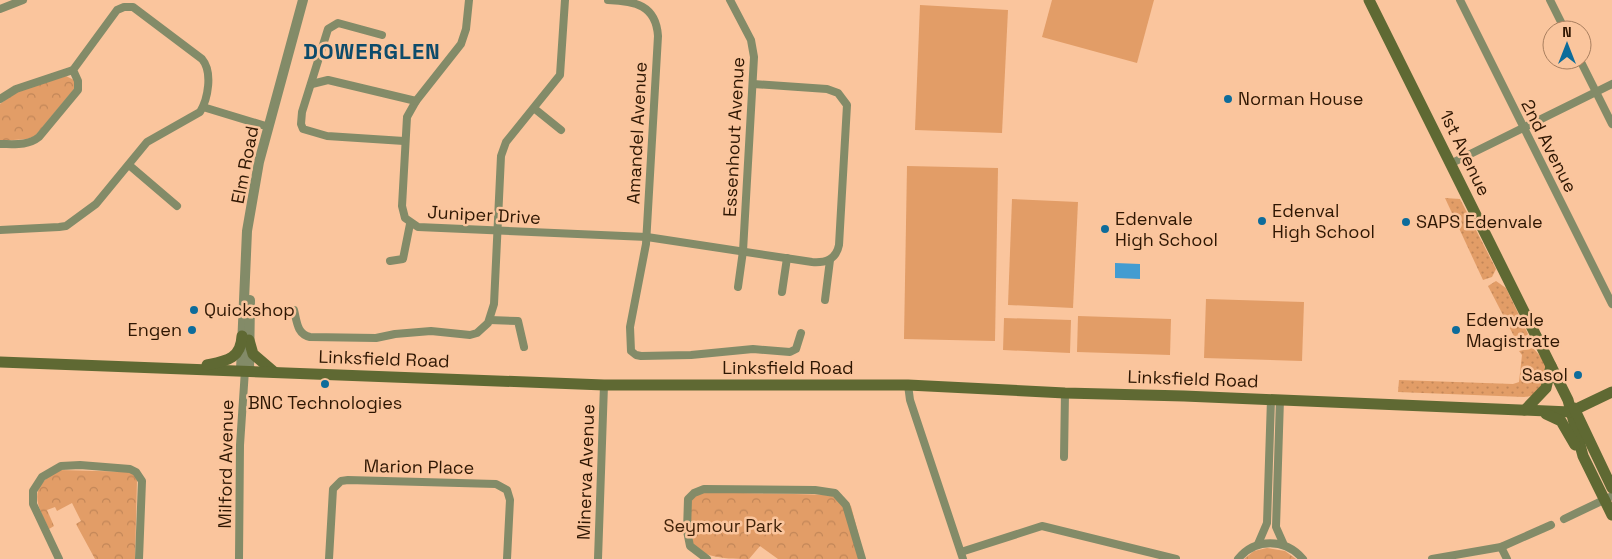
<svg xmlns="http://www.w3.org/2000/svg" width="1612" height="559" font-family="'Space Grotesk',sans-serif">
<defs>
<pattern id="grass-dots" width="8" height="8" patternUnits="userSpaceOnUse" patternTransform="scale(1.25)"><rect width="8" height="8" fill="#e29d67"/><path d="M2 2h.1M6 6h.1" fill="none" stroke="#c28658" stroke-width="1.8" stroke-linecap="round"/></pattern>
<pattern id="park-crowns" width="20" height="18" patternUnits="userSpaceOnUse" patternTransform="scale(1.25)"><rect width="20" height="18" fill="#e29d67"/><path d="M2 6a3 3 0 1 1 6 0M12 15a3 3 0 1 1 6 0" fill="none" stroke="#c28658"/></pattern>
</defs>
<rect width="100%" height="100%" fill="#fac59d"/>
<g fill="url(#grass-dots)">
<polygon points="1445,198 1460,199 1496,269 1492,277 1483,280"/>
<polygon points="1496,281 1506,288 1528,334 1518,344 1488,286"/>
<polygon points="1533,348 1548,365 1539,395 1524,397 1398,392 1399,380 1513,384 1519,382 1522,355 1519,351"/>
</g>
<g fill="url(#park-crowns)">
<polygon points="66,76 74,80 75,88 35,136 27,139 0,141 0,104 16,92"/>
<path d="M60,470L133,472L137,480L135,559H95L76,524L81,521L72,503L57,511L55,507L47,510L54,526L49,529C35,502 28,486 60,470Z"/>
<path d="M701,492L836,495L851,506L865,559H778L760,546L749,559C732,559 695,559 691,539C688,527 690,512 690,499Z"/>
<polygon points="1267,548 1285,551 1296,559 1244,559 1254,551"/>
</g>
<g fill="#e29d67">
<polygon points="1052,0 1154,0 1137,63 1042,37"/>
<polygon points="920,5 1008,10 1002,133 915,130"/>
<polygon points="907,166 998,168 995,341 904,339"/>
<polygon points="1012,199 1078,202 1073,308 1008,305"/>
<polygon points="1206,299 1304,302 1302,361 1204,358"/>
<polygon points="1078,316 1171,319 1170,355 1077,352"/>
<polygon points="1004,318 1071,320 1070,353 1003,350"/>
</g>
<polygon fill="#439cd1" points="1115,263 1140,264 1140,279 1115,278"/>
<g fill="none" stroke-linecap="round" stroke-linejoin="round">
<g stroke="#838b68" stroke-width="8">
<path d="M469,0L466,29L461,44L416,101L407,117L402,206L405,218L418,227L647,237L812,262C825,263 836,260 839,245L847,105L838,93L827,89L753,84"/>
<path d="M608,0C635,1 656,5 658,36L646,244L630,327L631,351L636,355L641,356L691,355L753,349L790,352L796,349L801,333"/>
<polyline points="730,0 751,40 754,57 743,251 738,287"/>
<polyline points="1460,0 1612,304"/>
<polyline points="1550,0 1565,30"/>
<polyline points="0,9 23,0"/>
<polyline points="382,35 338,23 328,29 302,112 301,124 303,129 327,136 404,141"/>
<polyline points="1580,60 1612,124"/>
<polyline points="312,84 328,80 416,101"/>
<polyline points="0,99 16,89 73,70"/>
<polyline points="203,107 269,127"/>
<polyline points="535,109 561,130"/>
<path d="M0,144C14,144 28,146 39,137L78,90V81L73,70L117,10L124,7H133L202,59C213,72 208,99 200,112L147,142L96,204L66,226L59,227L0,230"/>
<polyline points="1450,164 1612,84"/>
<polyline points="129,165 177,206"/>
<polyline points="390,261 403,259 410,224"/>
<polyline points="782,292 787,258"/>
<polyline points="825,300 830,260"/>
<path d="M294,310C297,322 297,334 310,337L376,338L395,334L431,331L470,335L477,333L488,323L494,304L501,156L506,142L560,75L565,0"/>
<polyline points="490,320 518,321 524,347"/>
<polyline points="908,385 910,400 963,559"/>
<polyline points="1280,399 1276,527 1284,545"/>
<polyline points="1064,457 1065,393"/>
<polyline points="1564,519 1612,496"/>
<polyline points="1258,544 1267,523 1271,399"/>
<polyline points="1501,547 1507,559"/>
<polyline points="961,552 1042,526 1176,559"/>
<polyline points="59,559 33,504 33,491 42,477 61,466 80,465 130,469 136,472 142,481 139,559"/>
<polyline points="239,559 240,445 245,370"/>
<polyline points="329,559 333,489 341,481 348,480 496,484 507,490 510,500 507,559"/>
<polyline points="598,559 604,385"/>
<polyline points="707,559 690,546 687,531 688,499 694,493 704,489 815,490 835,493 846,505 862,559"/>
<path d="M1238,559C1255,538 1285,538 1303,559"/>
<polyline points="1432,559 1501,547 1551,525"/>
</g>
<g stroke="#838b68" stroke-width="10">
<polyline points="241,370 247,231 259,162 303,0"/>
<polyline points="249,370 250,300"/>
</g>
<g stroke="#5f6933" stroke-width="11">
<polyline points="1369,0 1568,400 1583,456 1612,515"/>
<polyline points="249,340 253,354 274,372"/>
<polyline points="0,362 604,385 908,385 1065,393 1184,396 1570,412 1612,392"/>
<path d="M207,365C226,361 241,359 242,336"/>
<polyline points="1574,408 1612,488"/>
<polyline points="1525,410 1546,388 1551,366"/>
<polyline points="1546,414 1561,421 1575,445"/>
</g>
</g>
<g fill="#0d6c9b" stroke="#fac59d" stroke-width="2">
<circle cx="1228" cy="99" r="5"/>
<circle cx="1262" cy="221" r="5"/>
<circle cx="1406" cy="222" r="5"/>
<circle cx="1105" cy="229" r="5"/>
<circle cx="194" cy="310" r="5"/>
<circle cx="192" cy="330" r="5"/>
<circle cx="1456" cy="330" r="5"/>
<circle cx="1578" cy="375" r="5"/>
<circle cx="325" cy="384" r="5"/>
</g>
<g text-anchor="middle" stroke-width="5" stroke-linejoin="round" paint-order="stroke">
<g font-size="18" fill="#2f1703" stroke="#fac59d" text-anchor="start">
<text x="1238" y="105">Norman House</text>
<text x="1272" y="217">Edenval<tspan x="1272" dy="21">High School</tspan></text>
<text x="1115" y="225">Edenvale<tspan x="1115" dy="21">High School</tspan></text>
<text x="1416" y="228">SAPS Edenvale</text>
<text x="204" y="316">Quickshop</text>
<text x="1466" y="326">Edenvale<tspan x="1466" dy="21">Magistrate</tspan></text>
<text x="182" y="336" text-anchor="end">Engen</text>
<text x="1568" y="381" text-anchor="end">Sasol</text>
<text x="325" y="409" text-anchor="middle">BNC Technologies</text>
</g>
<g font-size="18" fill="#2f1703" stroke="#fac59d">
<text transform="translate(637 133) rotate(-87)" y="6">Amandel Avenue</text>
<text transform="translate(734 137) rotate(-87)" y="6">Essenhout Avenue</text>
<text transform="translate(1549 146) rotate(63)" y="6">2nd Avenue</text>
<text transform="translate(1465 153) rotate(64)" y="6">1st Avenue</text>
<text transform="translate(245 165) rotate(-79)" y="6">Elm Road</text>
<text transform="translate(484 215) rotate(3)" y="6">Juniper Drive</text>
<text transform="translate(384 359) rotate(2)" y="6">Linksfield Road</text>
<text x="788" y="374">Linksfield Road</text>
<text transform="translate(1193 379) rotate(2)" y="6">Linksfield Road</text>
<text transform="translate(226 464) rotate(-89)" y="6">Milford Avenue</text>
<text transform="translate(419 467) rotate(1)" y="6">Marion Place</text>
<text transform="translate(586 472) rotate(-88)" y="6">Minerva Avenue</text>
</g>
<g font-size="18" fill="#402209" stroke="#fac59d">
<text x="723" y="532">Seymour Park</text>
</g>
<g font-size="22" font-weight="bold" letter-spacing="1" fill="#0d4b6b" stroke="#fac59d">
<text x="372" y="59">DOWERGLEN</text>
</g>
</g>
<g transform="translate(1567 45)"><circle r="24" fill="#fac59d" stroke="#a97f5f"/>
<path d="M0-4L9 19L0 12L-9 19Z" fill="#0d6c9b"/>
<text y="-8" font-size="14" font-weight="bold" text-anchor="middle" fill="#2f1703">N</text>
</g>
</svg>
